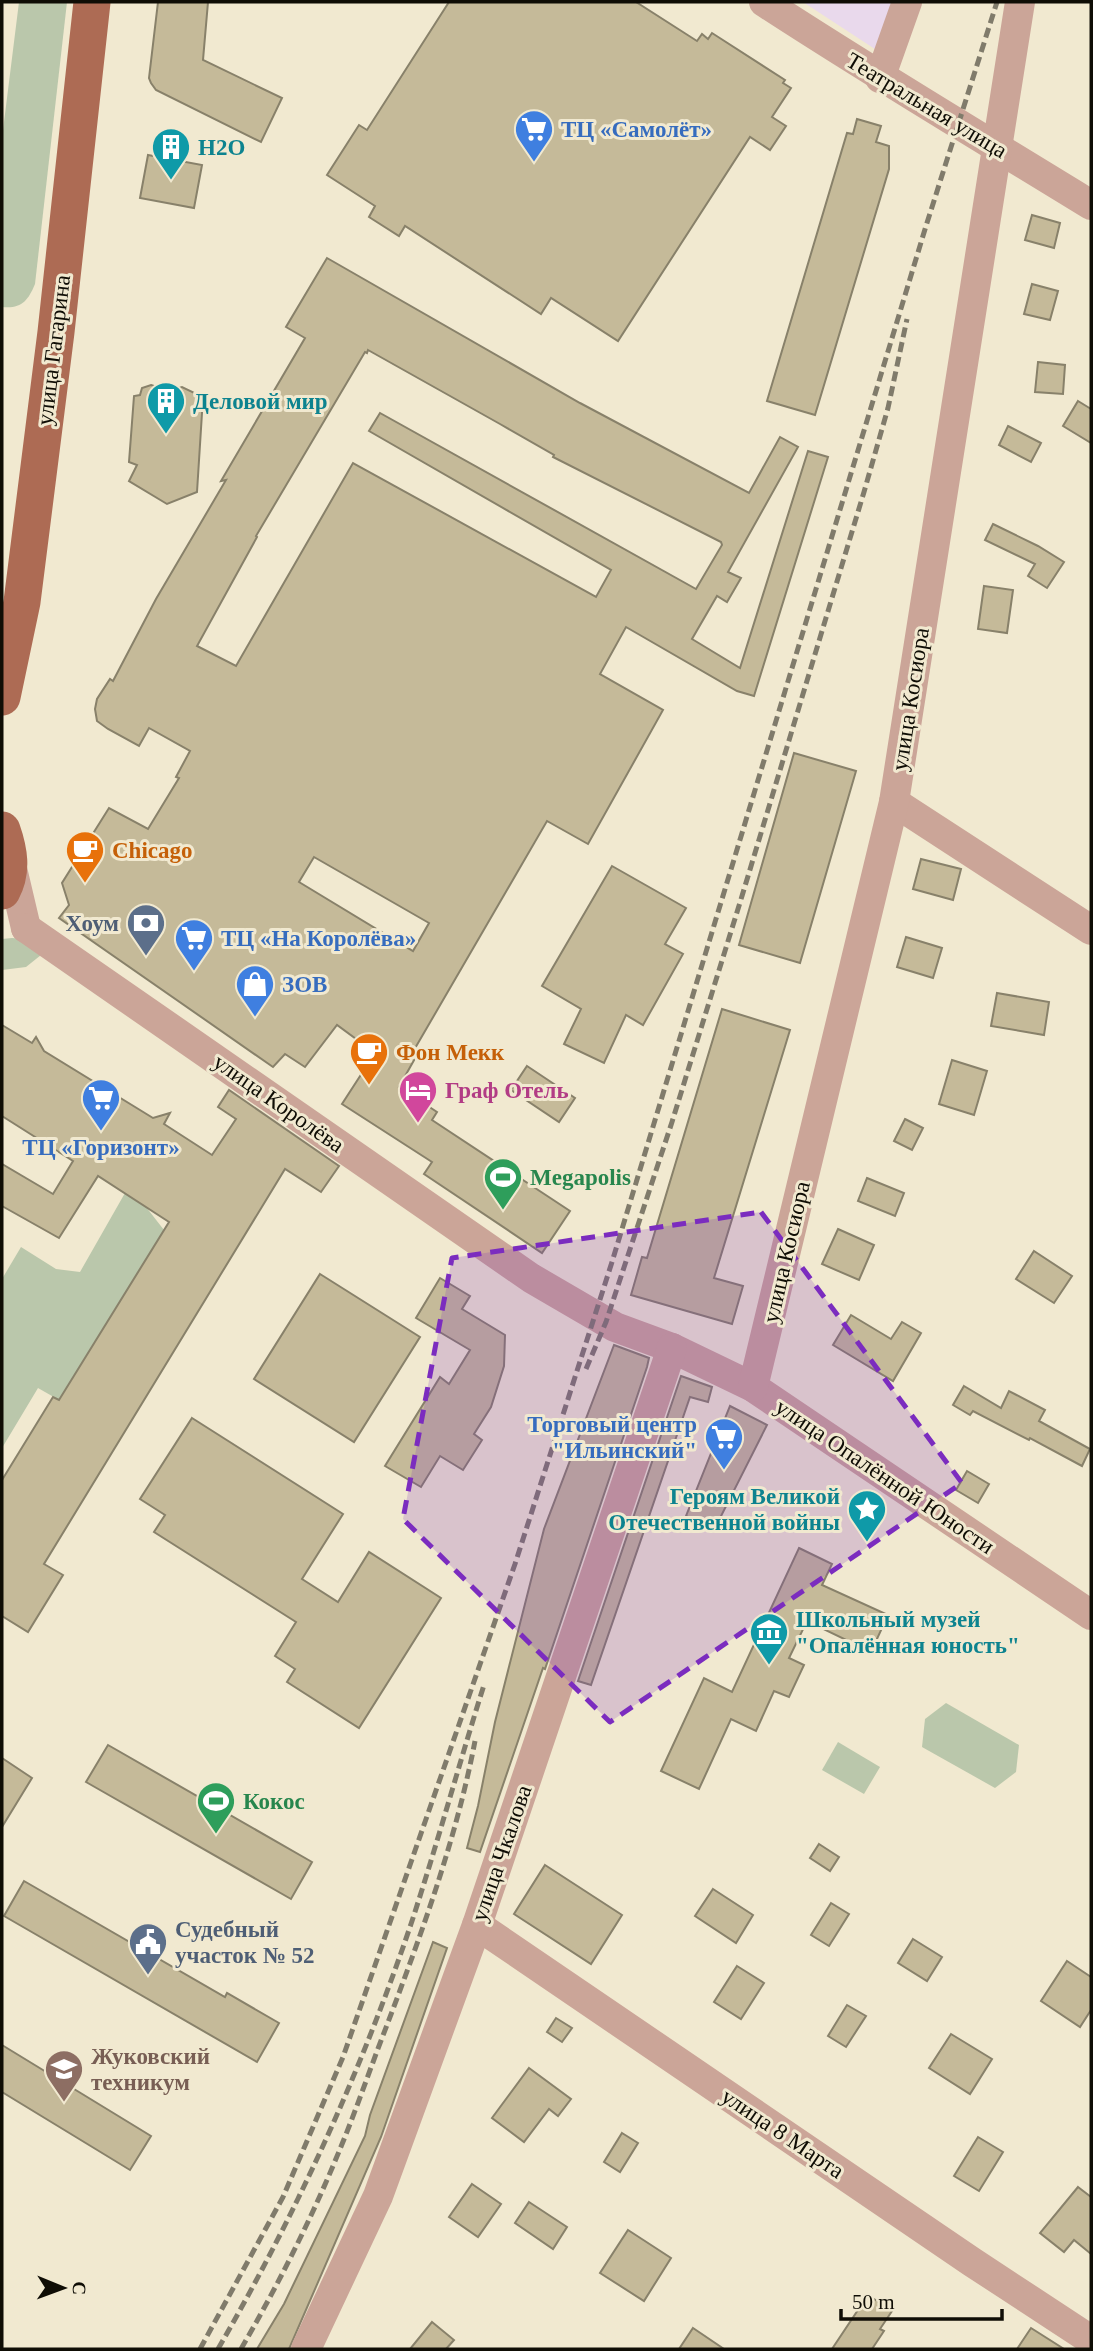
<svg xmlns="http://www.w3.org/2000/svg" width="1093" height="2351" font-family="Georgia,serif">
<rect width="100%" height="100%" fill="#f1e9d0"/>
<polygon fill="#e9d9ec" points="803,2 896,2 881,53"/>
<g fill="#bac7ab">
<path d="M19,2H67L35,284C28,301 21,309 2,307V138Z"/>
<polygon points="12,938 25,939 46,951 26,967 2,970 2,939"/>
<polygon points="125,1193 146,1207 164,1230 59,1400 38,1388 2,1448 2,1279 21,1247 56,1269 80,1272"/>
<polygon points="946,1703 1019,1745 1016,1772 995,1788 922,1747 925,1719"/>
<polygon points="838,1742 880,1767 864,1794 822,1770"/>
</g>
<g fill="#c5ba99" stroke="#88816a" stroke-width="2" fill-rule="evenodd">
<polygon points="158,2 208,2 203,60 282,98 261,142 156,90 151,83 149,78"/>
<polygon points="449,2 636,2 697,41 702,34 708,39 712,33 785,80 783,83 791,88 772,117 786,126 770,150 750,137 618,341 551,298 541,314 405,226 399,236 369,217 375,206 327,175 359,125 367,130"/>
<polygon points="857,119 881,126 876,142 889,146 889,169 815,415 767,401 847,133 853,134"/>
<polygon points="148,155 202,165 194,208 140,198"/>
<polygon points="1032,215 1060,223 1054,248 1025,240"/>
<path d="M327,258L580,403L749,493L780,437L798,447L728,572L741,578L727,602L717,596L692,639L740,668L808,451L828,457L754,696L737,691L626,627L600,674L663,710L588,844L547,821L414,1050L418,1053L399,1087L437,1112L432,1120L570,1211L542,1253L424,1174L432,1162L342,1104L375,1053L337,1025L305,1067L285,1054L273,1067L59,918L69,905L62,883L109,808L148,829L179,778L176,777L190,751L149,728L139,746L108,729L97,721L95,709L97,699L110,679L113,681L156,599L226,480L221,481L305,338L286,327ZM368,350L500,424L554,455L553,457L721,542L722,545L696,589L380,413L369,431L611,570L596,597L353,463L236,666L197,646L257,537L256,536L365,352L367,353ZM314,857L429,923L413,951L299,882Z"/>
<polygon points="1032,284 1058,291 1050,320 1024,314"/>
<polygon points="1038,362 1065,365 1063,394 1035,392"/>
<polygon points="151,385 169,391 182,387 203,397 197,492 167,504 129,481 137,465 129,462 134,396 140,395 142,388"/>
<polygon points="1078,401 1091,409 1091,443 1063,426"/>
<polygon points="1008,426 1041,443 1031,462 999,445"/>
<polygon points="993,524 1038,546 1064,562 1047,588 1028,576 1035,564 985,540"/>
<polygon points="984,586 1013,590 1007,633 978,629"/>
<polygon points="794,753 856,771 800,963 739,945"/>
<polygon points="921,859 961,869 953,900 913,889"/>
<polygon points="612,866 686,908 665,944 683,954 643,1025 626,1015 604,1063 564,1044 581,1009 542,986"/>
<polygon points="906,937 942,948 933,978 897,967"/>
<polygon points="997,993 1049,1002 1044,1035 991,1026"/>
<polygon points="722,1009 790,1030 714,1278 743,1286 732,1324 631,1295 642,1257 647,1258"/>
<polygon points="2,1025 32,1043 36,1037 44,1051 153,1118 170,1113 164,1124 212,1155 236,1119 218,1107 229,1090 339,1166 321,1192 285,1169 44,1564 63,1575 28,1632 2,1616 2,1480 53,1397 59,1400 169,1222 98,1176 59,1238 2,1206 2,1164 53,1194 73,1161 2,1116"/>
<polygon points="952,1060 987,1071 974,1115 939,1104"/>
<polygon points="527,1066 575,1098 559,1122 511,1090"/>
<polygon points="905,1119 923,1128 912,1150 894,1141"/>
<polygon points="867,1178 904,1193 895,1216 858,1201"/>
<polygon points="838,1229 874,1245 859,1280 822,1264"/>
<polygon points="1034,1251 1072,1276 1054,1303 1016,1279"/>
<polygon points="320,1274 420,1337 354,1442 254,1379"/>
<polygon points="440,1278 470,1296 462,1309 505,1335 504,1366 491,1407 474,1434 482,1440 463,1470 440,1456 421,1487 385,1466 440,1377 449,1384 470,1350 416,1318"/>
<polygon points="851,1315 891,1339 902,1322 921,1333 893,1381 833,1345"/>
<polygon points="614,1345 649,1358 647,1367 545,1669 543,1668 480,1852 467,1848 478,1806 495,1722 544,1529"/>
<polygon points="681,1376 712,1387 708,1402 690,1397 591,1685 578,1681"/>
<polygon points="964,1386 1001,1408 1009,1391 1045,1410 1039,1421 1090,1449 1082,1466 1030,1438 1029,1440 973,1411 970,1415 953,1405"/>
<polygon points="730,1406 767,1425 714,1530 686,1516"/>
<polygon points="192,1418 343,1514 302,1579 338,1602 369,1552 441,1598 359,1728 287,1682 295,1669 275,1656 296,1622 154,1532 165,1515 140,1499"/>
<polygon points="967,1471 989,1484 978,1503 956,1490"/>
<polygon points="799,1548 832,1564 822,1585 888,1615 871,1652 807,1621 789,1658 804,1665 789,1697 774,1691 756,1731 731,1719 699,1789 661,1771 704,1678 732,1692"/>
<polygon points="108,1745 312,1862 291,1899 86,1782"/>
<polygon points="2,1758 32,1778 2,1827"/>
<polygon points="819,1844 839,1857 830,1871 810,1858"/>
<polygon points="545,1865 622,1915 591,1964 514,1914"/>
<polygon points="24,1881 225,1997 227,1993 279,2023 257,2062 4,1916"/>
<polygon points="713,1889 753,1915 736,1943 695,1916"/>
<polygon points="831,1903 849,1914 829,1946 811,1935"/>
<polygon points="913,1939 942,1957 927,1981 898,1963"/>
<polygon points="433,1942 447,1948 381,2137 289,2349 257,2349 284,2304 365,2136 370,2115"/>
<polygon points="1067,1961 1091,1977 1091,2010 1080,2027 1041,2001"/>
<polygon points="737,1966 764,1983 741,2019 714,2002"/>
<polygon points="847,2005 866,2016 846,2047 828,2036"/>
<polygon points="556,2018 572,2028 562,2042 547,2032"/>
<polygon points="951,2034 992,2059 970,2094 929,2068"/>
<polygon points="2,2045 151,2136 130,2170 2,2092"/>
<polygon points="529,2068 571,2099 558,2116 549,2109 524,2142 492,2118"/>
<polygon points="622,2133 638,2143 620,2172 604,2162"/>
<polygon points="978,2137 1003,2152 979,2191 954,2176"/>
<polygon points="472,2184 501,2204 478,2237 449,2217"/>
<polygon points="1078,2187 1091,2197 1091,2254 1074,2240 1064,2252 1040,2233"/>
<polygon points="529,2202 567,2227 553,2249 515,2223"/>
<polygon points="628,2230 671,2258 644,2301 600,2273"/>
<polygon points="868,2295 892,2311 880,2329 884,2331 872,2349 832,2349"/>
<polygon points="432,2322 454,2340 446,2349 410,2349"/>
<polygon points="693,2328 724,2349 679,2349"/>
<polygon points="1031,2328 1064,2349 1017,2349"/>
</g>
<g fill="none" stroke-linecap="round" stroke-linejoin="round">
<g stroke="#cba598" stroke-width="30">
<path d="M764,2C871,72 982,138 1091,205"/>
<polyline points="880,78 907,2"/>
<polyline points="894,802 1091,930"/>
<polyline points="10,860 26,928"/>
<polyline points="26,928 531,1278 615,1327 672,1348 753,1387 1091,1615"/>
<polyline points="753,1387 894,802 1020,2"/>
<polyline points="477,1925 972,2262 1091,2340"/>
<polyline points="306,2349 378,2196 477,1925 672,1348"/>
</g>
<g stroke="#ad6b54" stroke-width="37">
<polyline points="2,697 22,602 56,332 92,2"/>
<path d="M2,830C9,850 13,871 2,891"/>
</g>
<g stroke="#807b6b" stroke-width="5" stroke-dasharray="10 5" stroke-linecap="butt">
<polyline points="586,1369 606,1322 672,1122 742,896 864,492 888,408 907,319"/>
<polyline points="200,2349 283,2197 343,2057 515,1564 612,1262 926,226 997,2"/>
<path d="M218,2349C296,2214 361,2072 411,1924C437,1845 459,1764 484,1685"/>
<path d="M241,2349C278,2285 312,2218 340,2149C357,2108 371,2066 387,2025C422,1932 456,1840 475,1741"/>
</g>
</g>
<path fill="#7b2cbf" fill-opacity="0.2" stroke="#7b2cbf" stroke-width="5" stroke-dasharray="14 9" stroke-linejoin="round" d="M761,1212L962,1483L610,1722L403,1519L452,1258Z"/>
<defs>
<g id="supermarket-pin" transform="scale(2.0125)"><path d="M0 17L-7.5 6A9.5 9.5 0 1 1 7.5 6Z" fill="#3f7fe0" stroke="#f1e9d0"/><path d="M-6-5.5h2.5l.6 2H6L4.5 2H-2.5L-4.4-4H-6ZM-1.5 3.2a1.3 1.3 0 1 0 .1 0ZM3 3.2a1.3 1.3 0 1 0 .1 0Z" fill="#fff"/></g>
<g id="building-pin" transform="scale(2.0125)"><path d="M0 17L-7.5 6A9.5 9.5 0 1 1 7.5 6Z" fill="#0f9aa8" stroke="#f1e9d0"/><path d="M-4-6H4V6H1V3H-1V6H-4ZM-2.5-4.3h1.7v1.8h-1.7ZM.8-4.3h1.7v1.8H.8ZM-2.5-1h1.7V.8h-1.7ZM.8-1h1.7V.8H.8Z" fill="#fff"/></g>
<g id="cafe-pin" transform="scale(2.0125)"><path d="M0 17L-7.5 6A9.5 9.5 0 1 1 7.5 6Z" fill="#e8710a" stroke="#f1e9d0"/><path d="M-5.5-4.5H6V0H3Q3 3.5 0 3.5H-2.5Q-5.5 3.5-5.5 0ZM3-3.2v2h1.7v-2ZM-6 4.5H4V6H-6Z" fill="#fff"/></g>
<g id="bank-pin" transform="scale(2.0125)"><path d="M0 17L-7.5 6A9.5 9.5 0 1 1 7.5 6Z" fill="#5c6f8a" stroke="#f1e9d0"/><path d="M-6-4H6V4H-6ZM0-2.3a2.3 2.3 0 1 0 0 4.6a2.3 2.3 0 1 0 0-4.6Z" fill="#fff"/></g>
<g id="shop-pin" transform="scale(2.0125)"><path d="M0 17L-7.5 6A9.5 9.5 0 1 1 7.5 6Z" fill="#3f7fe0" stroke="#f1e9d0"/><path d="M-5-2.5h2.3a2.7 3.5 0 0 1 5.4 0H5L5.5 6h-11ZM-1.5-2.5h3a1.5 2.3 0 0 0-3 0Z" fill="#fff"/></g>
<g id="hotel-pin" transform="scale(2.0125)"><path d="M0 17L-7.5 6A9.5 9.5 0 1 1 7.5 6Z" fill="#d1479c" stroke="#f1e9d0"/><path d="M-6-4.5h1.5V1H6V5H4.5V3h-9V5H-6ZM-4 0a1.8 1.8 0 1 1 3.6 0ZM.5 0V-2.5h3Q6-2.5 6 0Z" fill="#fff"/></g>
<g id="stadium-pin" transform="scale(2.0125)"><path d="M0 17L-7.5 6A9.5 9.5 0 1 1 7.5 6Z" fill="#2e9e5b" stroke="#f1e9d0"/><path d="M0-5a6.5 5 0 1 0 0 10a6.5 5 0 1 0 0-10ZM-3.5-1.8h7v3.6h-7Z" fill="#fff"/></g>
<g id="sight-pin" transform="scale(2.0125)"><path d="M0 17L-7.5 6A9.5 9.5 0 1 1 7.5 6Z" fill="#0f9aa8" stroke="#f1e9d0"/><path d="M0-6L1.8-2.2L6-1.7L2.9 1.2L3.7 5.4L0 3.3L-3.7 5.4L-2.9 1.2L-6-1.7L-1.8-2.2Z" fill="#fff"/></g>
<g id="museum-pin" transform="scale(2.0125)"><path d="M0 17L-7.5 6A9.5 9.5 0 1 1 7.5 6Z" fill="#0f9aa8" stroke="#f1e9d0"/><path d="M0-6L6-3V-2H-6V-3ZM-5-1h2V3h-2ZM-1-1h2V3h-2ZM3-1h2V3H3ZM-6 4H6V6H-6Z" fill="#fff"/></g>
<g id="civic-pin" transform="scale(2.0125)"><path d="M0 17L-7.5 6A9.5 9.5 0 1 1 7.5 6Z" fill="#5c6f8a" stroke="#f1e9d0"/><path d="M-.6-6.5H3V-4.5H.6V-3L4-1V1h2V6H-6V1h2V-1L-.6-3ZM-1.2 2.5V6h2.4V2.5Z" fill="#fff"/></g>
<g id="university-pin" transform="scale(2.0125)"><path d="M0 17L-7.5 6A9.5 9.5 0 1 1 7.5 6Z" fill="#8d6e63" stroke="#f1e9d0"/><path d="M0-5L7-2L0 1L-7-2ZM-4 1L0 2.5L4 1V4Q0 6-4 4Z" fill="#fff"/></g>
</defs>
<g fill-rule="evenodd">
<use href="#supermarket-pin" x="534" y="129"/>
<use href="#building-pin" x="171" y="147"/>
<use href="#building-pin" x="166" y="401"/>
<use href="#cafe-pin" x="85" y="850"/>
<use href="#bank-pin" x="146" y="923"/>
<use href="#supermarket-pin" x="194" y="938"/>
<use href="#shop-pin" x="255" y="984"/>
<use href="#cafe-pin" x="369" y="1052"/>
<use href="#hotel-pin" x="418" y="1090"/>
<use href="#supermarket-pin" x="101" y="1098"/>
<use href="#stadium-pin" x="503" y="1177"/>
<use href="#supermarket-pin" x="724" y="1437"/>
<use href="#sight-pin" x="867" y="1509"/>
<use href="#museum-pin" x="769" y="1632"/>
<use href="#stadium-pin" x="216" y="1801"/>
<use href="#civic-pin" x="148" y="1942"/>
<use href="#university-pin" x="64" y="2069"/>
</g>
<g text-anchor="middle" stroke-width="6" stroke-linejoin="round" paint-order="stroke">
<g font-size="23" fill="#0f0d05" stroke="#f1e9d0">
<text transform="translate(927 105) rotate(31)" y="8">Театральная улица</text>
<text transform="translate(53 350) rotate(-83)" y="8">улица Гагарина</text>
<text transform="translate(910 699) rotate(-81)" y="8">улица Косиора</text>
<text transform="translate(279 1103) rotate(35)" y="8">улица Королёва</text>
<text transform="translate(786 1252) rotate(-77)" y="8">улица Косиора</text>
<text transform="translate(885 1476) rotate(34)" y="8">улица Опалённой Юности</text>
<text transform="translate(501 1853) rotate(-71)" y="8">улица Чкалова</text>
<text transform="translate(783 2133) rotate(34)" y="8">улица 8 Марта</text>
</g>
<g font-size="23" font-weight="bold" fill="#366cbe" stroke="#f1e9d0" text-anchor="start">
<text x="561" y="137">ТЦ «Самолёт»</text>
<text x="221" y="946">ТЦ «На Королёва»</text>
<text x="282" y="992">ЗОВ</text>
<text x="101" y="1155" text-anchor="middle">ТЦ «Горизонт»</text>
<text x="697" y="1432" text-anchor="end">Торговый центр<tspan x="697" dy="26">"Ильинский"</tspan></text>
</g>
<g font-size="23" font-weight="bold" fill="#0d838f" stroke="#f1e9d0" text-anchor="start">
<text x="198" y="155">H2O</text>
<text x="193" y="409">Деловой мир</text>
<text x="840" y="1504" text-anchor="end">Героям Великой<tspan x="840" dy="26">Отечественной войны</tspan></text>
<text x="796" y="1627">Школьный музей<tspan x="796" dy="26">"Опалённая юность"</tspan></text>
</g>
<g font-size="23" font-weight="bold" fill="#c56008" stroke="#f1e9d0" text-anchor="start">
<text x="112" y="858">Chicago</text>
<text x="396" y="1060">Фон Мекк</text>
</g>
<g font-size="23" font-weight="bold" fill="#4e5e75" stroke="#f1e9d0" text-anchor="end">
<text x="119" y="931">Хоум</text>
<text x="175" y="1937" text-anchor="start">Судебный<tspan x="175" dy="26">участок № 52</tspan></text>
</g>
<g font-size="23" font-weight="bold" fill="#b23c85" stroke="#f1e9d0" text-anchor="start">
<text x="445" y="1098">Граф Отель</text>
</g>
<g font-size="23" font-weight="bold" fill="#27864d" stroke="#f1e9d0" text-anchor="start">
<text x="530" y="1185">Megapolis</text>
<text x="243" y="1809">Кокос</text>
</g>
<g font-size="23" font-weight="bold" fill="#785e54" stroke="#f1e9d0" text-anchor="start">
<text x="91" y="2064">Жуковский<tspan x="91" dy="26">техникум</tspan></text>
</g>
</g>
<rect width="1093" height="2351" fill="none" stroke="#0f0d05" stroke-width="7"/>
<g transform="translate(63 2288) rotate(91)" stroke="#f1e9d0" stroke-width="5" paint-order="stroke">
<path d="M0-5L12 26L0 18L-12 26Z" fill="#0f0d05"/>
<text y="-10" font-size="19" font-weight="bold" text-anchor="middle" fill="#0f0d05">С</text>
</g>
<path d="M841 2309v10h161v-10" fill="none" stroke="#0f0d05" stroke-width="3.5"/>
<text x="852" y="2309" font-size="21" fill="#0f0d05" stroke="#f1e9d0" stroke-width="5" paint-order="stroke">50 m</text>
</svg>
